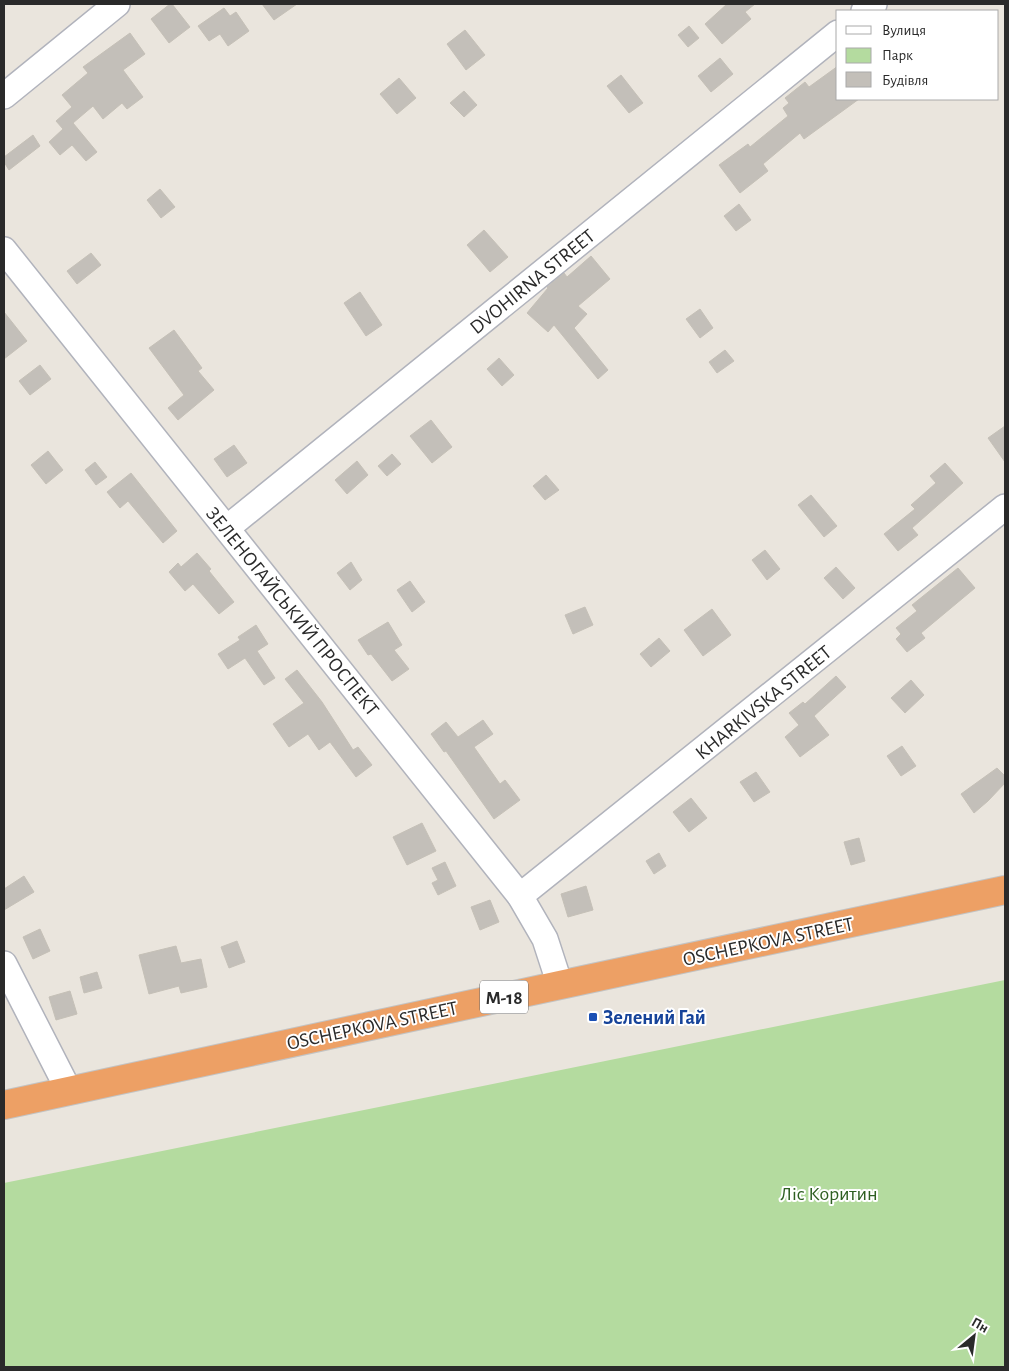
<svg xmlns="http://www.w3.org/2000/svg" width="1009" height="1371" font-family="'Alegreya Sans',sans-serif">
<rect width="100%" height="100%" fill="#eae5dd"/>
<polygon fill="#b4db9f" points="1005,980 1005,1367 4,1367 4,1183"/>
<g fill="#c3bfb9" stroke="#c5c0b7">
<polygon points="170,4 172,4 190,27 169,43 151,19"/>
<polygon points="262,4 297,4 274,20"/>
<polygon points="727,4 755,4 745,12 751,19 722,44 705,24"/>
<polygon points="224,8 230,16 236,12 249,31 228,46 220,34 209,41 198,26"/>
<polygon points="689,26 699,38 688,47 678,35"/>
<polygon points="465,30 485,55 466,70 447,44"/>
<polygon points="130,33 145,54 123,70 143,97 127,109 122,103 103,119 93,106 73,123 97,152 86,161 72,145 60,155 49,142 63,129 56,121 72,107 62,95 88,73 83,67"/>
<polygon points="720,58 733,74 711,92 698,76"/>
<polygon points="838,66 838,99 859,99 804,139 800,133 763,164 768,171 740,193 719,165 748,144 750,147 788,116 783,108 789,103 785,98 805,82 809,87"/>
<polygon points="621,75 643,103 629,113 607,86"/>
<polygon points="399,78 416,98 397,114 380,94"/>
<polygon points="464,91 477,105 464,117 450,103"/>
<polygon points="33,135 40,146 9,170 4,162 4,157"/>
<polygon points="160,189 175,207 161,218 147,200"/>
<polygon points="739,204 751,220 736,231 724,216"/>
<polygon points="484,230 508,257 490,272 467,245"/>
<polygon points="91,253 101,265 77,284 67,271"/>
<polygon points="591,256 610,279 578,306 587,314 574,328 608,370 598,379 554,325 548,332 527,313 548,288 547,287 564,273 567,277"/>
<polygon points="360,292 382,325 366,336 344,303"/>
<polygon points="700,309 713,328 700,338 686,319"/>
<polygon points="4,312 27,341 4,359"/>
<polygon points="174,330 202,368 198,371 214,390 178,420 168,408 184,395 149,348"/>
<polygon points="725,350 734,361 717,373 709,362"/>
<polygon points="499,358 514,375 502,386 487,369"/>
<polygon points="40,365 51,379 30,395 19,381"/>
<polygon points="431,420 452,447 432,463 410,436"/>
<polygon points="1005,426 1005,462 988,438"/>
<polygon points="234,445 247,463 227,477 214,459"/>
<polygon points="48,451 63,470 46,484 31,465"/>
<polygon points="392,454 401,464 387,476 378,466"/>
<polygon points="357,461 368,475 347,494 335,480"/>
<polygon points="95,462 107,477 96,485 85,470"/>
<polygon points="945,463 963,483 912,528 918,535 898,551 884,534 915,509 911,505 936,483 930,476"/>
<polygon points="131,473 177,531 163,543 128,501 120,508 107,492"/>
<polygon points="546,475 559,490 545,500 533,486"/>
<polygon points="811,495 837,526 824,537 798,505"/>
<polygon points="765,550 780,569 767,580 752,560"/>
<polygon points="197,553 211,569 209,571 234,602 219,614 193,584 185,591 169,572 178,563 181,567"/>
<polygon points="351,562 362,580 350,590 337,573"/>
<polygon points="836,567 855,588 843,599 824,578"/>
<polygon points="958,568 975,588 921,633 925,638 907,652 896,639 901,634 896,628 917,611 912,605"/>
<polygon points="410,581 425,602 412,612 397,590"/>
<polygon points="585,607 593,625 573,634 565,615"/>
<polygon points="712,609 731,635 703,656 684,630"/>
<polygon points="388,622 402,645 394,650 409,669 392,681 371,654 368,655 358,640"/>
<polygon points="256,625 268,644 257,651 275,678 264,685 245,658 228,669 218,654 240,640 238,637"/>
<polygon points="659,638 670,651 651,667 640,654"/>
<polygon points="297,670 322,702 353,750 358,747 372,765 356,777 330,742 319,750 308,734 289,747 273,724 304,703 285,679"/>
<polygon points="836,676 846,687 814,716 829,735 800,757 785,737 799,725 789,713 803,702 805,704"/>
<polygon points="911,680 924,695 905,713 891,698"/>
<polygon points="483,720 493,734 474,747 500,784 505,780 520,800 494,819 446,751 444,752 431,734 446,722 458,737"/>
<polygon points="902,746 916,766 901,776 887,756"/>
<polygon points="997,768 1005,776 1005,783 988,801 974,813 961,794"/>
<polygon points="756,772 770,792 754,802 740,782"/>
<polygon points="691,798 707,818 689,832 673,812"/>
<polygon points="422,823 436,851 407,865 393,837"/>
<polygon points="859,838 865,861 851,865 844,842"/>
<polygon points="659,853 666,866 654,874 646,861"/>
<polygon points="445,862 456,886 438,895 432,883 438,880 432,868"/>
<polygon points="24,876 34,892 4,910 4,889"/>
<polygon points="586,886 593,910 568,917 561,894"/>
<polygon points="490,900 499,922 480,930 471,907"/>
<polygon points="40,929 50,951 33,959 23,937"/>
<polygon points="237,941 245,962 229,968 221,947"/>
<polygon points="176,946 181,963 201,959 207,987 181,993 179,986 149,994 139,955"/>
<polygon points="97,972 102,988 84,993 80,977"/>
<polygon points="70,991 77,1014 56,1020 49,997"/>
</g>
<g fill="none" stroke-linecap="round" stroke-linejoin="round">
<g stroke="#b1b3bc" stroke-width="28">
<g id="minor">
<polyline points="864,11 874,4"/>
<polyline points="4,96 117,4"/>
<polyline points="4,250 520,896 545,939 560,985"/>
<polyline points="227,528 838,33"/>
<polyline points="520,896 1005,507"/>
<polyline points="4,964 69,1091"/>
</g>
</g>
<g stroke="#c3c3c3" stroke-width="30">
<polyline id="highway" points="4,1105 560,985 1005,890"/>
</g>
<use href="#minor" stroke="#fff" stroke-width="25"/>
<use href="#highway" stroke="#eda065" stroke-width="28"/>
</g>
<rect fill="#1a4fb4" stroke="#fff" stroke-width="2" x="588" y="1012" width="10" height="10" rx="2.5"/>
<g text-anchor="middle" stroke-width="4" stroke-linejoin="round" paint-order="stroke">
<rect fill="#fff" stroke="#6a6a6a" stroke-width="1" x="480" y="980.5" width="48" height="33" rx="4"/>
<g font-size="19" font-weight="bold" fill="#2a2a2a">
<text x="504" y="1004">М-18</text>
</g>
<g font-size="20" fill="#2a2a2a" stroke="#fff">
<text transform="translate(532 281) rotate(-39)" y="7">DVOHIRNA STREET</text>
<text transform="translate(293 611) rotate(51)" y="7">ЗЕЛЕНОГАЙСЬКИЙ ПРОСПЕКТ</text>
<text transform="translate(763 702) rotate(-39)" y="7">KHARKIVSKA STREET</text>
<text transform="translate(768 941) rotate(-12)" y="7">OSCHEPKOVA STREET</text>
<text transform="translate(372 1025) rotate(-12)" y="7">OSCHEPKOVA STREET</text>
</g>
<g font-size="20" font-weight="bold" fill="#164399" stroke="#fff" text-anchor="start">
<text x="603" y="1024">Зелений Гай</text>
</g>
<g font-size="20" fill="#2e5f21" stroke="#fff">
<text x="829" y="1200">Ліс Коритин</text>
</g>
</g>
<rect width="1009" height="1371" fill="none" stroke="#2a2a2a" stroke-width="10"/>
<rect x="836" y="10" width="162" height="90" fill="#ffffff" stroke="#aaaaaa"/>
<rect x="846" y="26" width="25" height="8" fill="#ffffff" stroke="#aaaaaa"/>
<text x="882" y="35" font-size="15" fill="#2a2a2a">Вулиця</text>
<rect x="846" y="48" width="25" height="15" fill="#b4db9f" stroke="#aaaaaa"/>
<text x="882" y="60" font-size="15" fill="#2a2a2a">Парк</text>
<rect x="846" y="72" width="25" height="15" fill="#c3bfb9" stroke="#aaaaaa"/>
<text x="882" y="85" font-size="15" fill="#2a2a2a">Будівля</text>
<g transform="translate(974 1336) rotate(29)" stroke="#ffffff" stroke-width="4" paint-order="stroke">
<path d="M0-4L9 19L0 12L-9 19Z" fill="#2a2a2a"/>
<text y="-8" font-size="14" font-weight="bold" text-anchor="middle" fill="#2a2a2a">Пн</text>
</g>
</svg>
